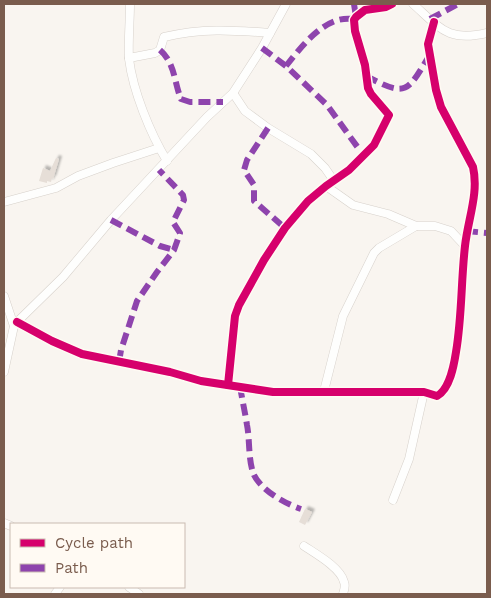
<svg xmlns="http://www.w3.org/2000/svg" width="491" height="598" font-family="'Work Sans',sans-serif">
<defs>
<filter id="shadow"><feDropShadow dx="3" dy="-3" stdDeviation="1" flood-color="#0004"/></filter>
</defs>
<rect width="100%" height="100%" fill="#f9f5f0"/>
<g fill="#e6ded7" filter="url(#shadow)">
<polygon points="56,158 59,159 53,179 52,178 51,182 47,181 47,183 39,181 43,168 50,171"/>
<polygon points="305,509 312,512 305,525 299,522"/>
</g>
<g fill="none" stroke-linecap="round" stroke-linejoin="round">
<g stroke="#d7d1cb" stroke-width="9">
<g id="street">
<path d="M130,4C130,22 128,41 129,59C133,91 150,133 167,161"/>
<path d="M413,4C441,29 448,42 487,33"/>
<path d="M129,58L155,53L160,50L164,37C202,28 231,30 270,33"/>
<polyline points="233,93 245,111 268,128 311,154 325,168 334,181"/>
<polyline points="326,186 353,205 388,214 416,226 435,226 451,231 465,246"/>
<polyline points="4,202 56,188 78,176 113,163 159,148"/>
<polyline points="4,296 14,326"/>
<path d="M17,322L52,341L82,354L170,372L201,381L273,392H424L437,396C450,389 454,365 456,352C462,317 461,281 465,246C468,219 479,193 473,167L441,107L436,90L428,44L434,22"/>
<polyline points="4,372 14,326 17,322 63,277 111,220 207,117 233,93 262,48 286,4"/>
<polyline points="228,385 235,316 239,305 264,260 285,228 308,201 326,186 349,170 374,145 389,115 371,94 368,88 365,65 355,31 354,20 356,17 365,10 386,7 392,4"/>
<polyline points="324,391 343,316 374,253 379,248 416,226"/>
<polyline points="393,500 409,459 424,392"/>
<polyline points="4,523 11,526"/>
<path d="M304,546C316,554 341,568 344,582C346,586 344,590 343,594"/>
<polyline points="129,587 139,594"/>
<polyline points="55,594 60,587"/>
</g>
</g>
<use href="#street" stroke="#fefefd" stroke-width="8"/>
<g stroke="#8e44ad" stroke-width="6" stroke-dasharray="12 6" stroke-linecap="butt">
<polyline points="354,4 356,17"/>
<polyline points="430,19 458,4"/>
<polyline points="262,48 286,66 327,105 364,156"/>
<path d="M160,50C175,63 174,82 181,99L190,102H223"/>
<path d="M286,66C302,46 325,15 353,19L354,20"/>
<path d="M366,76C406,97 407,93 429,56"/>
<polyline points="268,128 247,160 244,170 254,185 254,201 285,228"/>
<polyline points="111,220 160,246 174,250"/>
<polyline points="466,231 487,233"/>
<polyline points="4,299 5,299"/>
<polyline points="119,362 121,350 137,301 157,272 174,250 180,233 173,222 184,200 183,195 159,170"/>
<path d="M240,386C242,399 245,412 247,425C250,440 248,461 254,475C262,491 286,504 301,509"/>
</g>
<g stroke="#fffaf3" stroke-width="11">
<g id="cycleway">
<path d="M17,322L52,341L82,354L170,372L201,381L273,392H424L437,396C450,389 454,365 456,352C462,317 461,281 465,246C468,219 479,193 473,167L441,107L436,90L428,44L434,22"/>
<polyline points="228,385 235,316 239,305 264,260 285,228 308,201 326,186 349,170 374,145 389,115 371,94 368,88 365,65 355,31 354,20 356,17 365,10 386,7 392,4"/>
</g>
</g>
<use href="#cycleway" stroke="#d6006c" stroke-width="8"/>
</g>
<rect width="491" height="598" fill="none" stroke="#7a5c4d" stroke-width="10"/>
<rect x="10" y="523" width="175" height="65" fill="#fffaf3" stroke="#cabbb1"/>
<rect x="20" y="539" width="25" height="8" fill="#d6006c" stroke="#cabbb1"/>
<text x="55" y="548" font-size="15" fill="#7a5c4d">Cycle path</text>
<rect x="20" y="564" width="25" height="8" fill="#8e44ad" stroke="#cabbb1"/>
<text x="55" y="573" font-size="15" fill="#7a5c4d">Path</text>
</svg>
